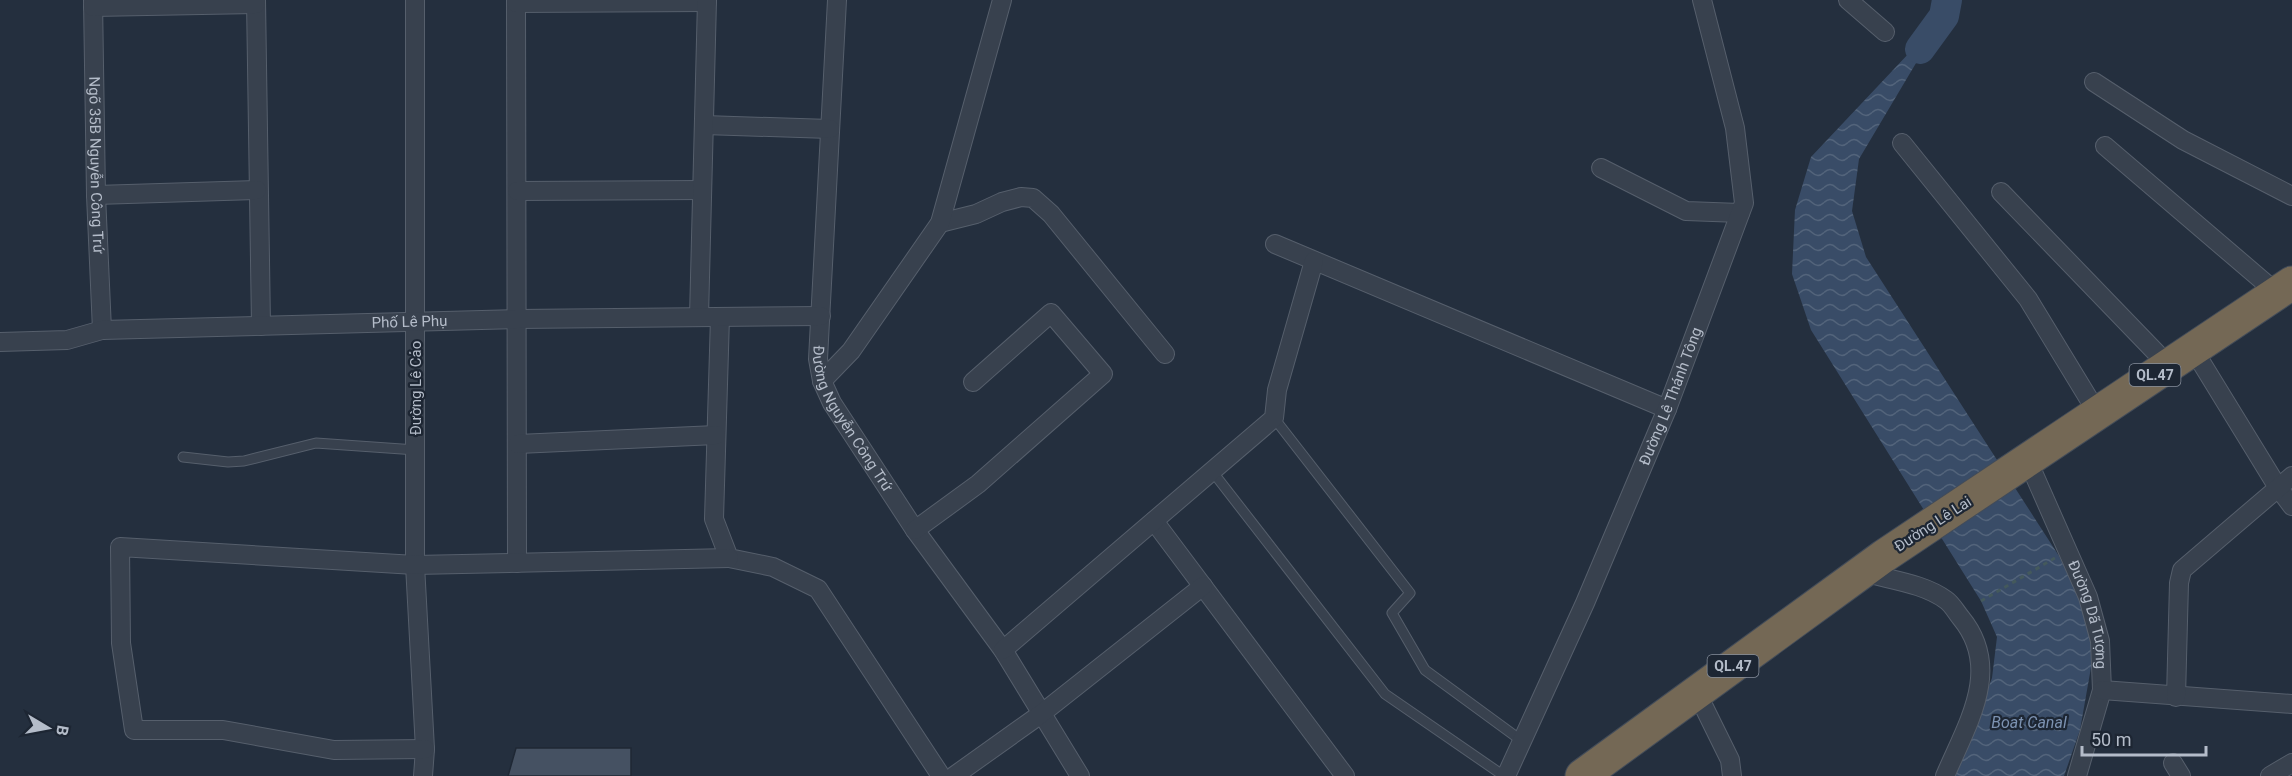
<svg xmlns="http://www.w3.org/2000/svg" width="2292" height="776" font-family="Roboto,sans-serif">
<defs>
<pattern id="water-waves" width="16" height="10" patternUnits="userSpaceOnUse" patternTransform="scale(1.5)"><rect width="16" height="10" fill="#394c67"/><path d="M0 5q4-4 8 0t8 0" fill="none" stroke="#53647b"/></pattern>
</defs>
<rect width="100%" height="100%" fill="#242f3e"/>
<polygon fill="url(#water-waves)" points="1944,16 1859,159 1852,211 1866,257 2059,556 2086,613 2093,656 2080,730 2064,776 1955,776 1992,678 1997,637 1981,601 1811,330 1792,274 1795,210 1811,157"/>
<g fill="none" stroke-linecap="round" stroke-linejoin="round">
<polyline stroke="#394c67" stroke-width="30" points="1920,49 1944,16 1947,0"/>
</g>
<polygon fill="#455162" stroke="#1f2835" stroke-width="1.5" points="516,748 631,748 631,776 508,776"/>
<g fill="none" stroke-linecap="round" stroke-linejoin="round">
<g stroke="#565f6c" stroke-width="11">
<g id="lane">
<polyline points="1274,418 1410,593 1392,613 1425,670 1522,741"/>
<polyline points="183,457 228,462 244,461 316,443 416,450"/>
<polyline points="1212,471 1385,694 1504,776"/>
</g>
</g>
<g stroke="#565f6c" stroke-width="20">
<g id="street">
<path id="s1" d="M93,0L96,195L102,330"/>
<polyline points="256,0 261,326"/>
<polyline points="415,0 415,565 425,749 423,776"/>
<polyline points="516,0 517,563"/>
<path id="s2" d="M837,0L818,359L822,381L832,403L915,530L1003,650L1080,776"/>
<polyline points="1848,0 1885,32"/>
<polyline points="516,3 707,2"/>
<polyline points="93,7 256,4"/>
<polyline points="2094,82 2183,140 2292,196"/>
<polyline points="704,125 830,129"/>
<polyline points="1902,143 2028,299 2098,414"/>
<polyline points="2105,146 2277,293"/>
<polyline points="1601,168 1686,211 1740,213"/>
<polyline points="517,191 702,190"/>
<polyline points="2001,192 2169,366"/>
<polyline points="96,195 257,190"/>
<polyline points="940,223 976,214 1002,202 1021,197 1033,198 1051,214 1165,354"/>
<polyline points="1275,244 1667,409"/>
<polyline points="699,317 707,0"/>
<polyline points="720,317 714,519 729,558 773,567 818,589 941,776"/>
<path id="s3" d="M0,342L67,340L102,330L518,319L821,316"/>
<polyline points="2193,349 2277,486 2292,506"/>
<polyline points="822,381 851,351 940,223 1002,0"/>
<polyline points="518,444 716,435"/>
<path id="s4" d="M2028,461L2088,597L2100,641L2102,690L2077,776"/>
<polyline points="1154,521 1345,776"/>
<polyline points="915,530 978,484 1103,374 1051,313 973,382"/>
<path d="M1863,572C1889,580 1923,583 1946,600C1952,604 1956,612 1961,618C2003,669 1967,724 1945,776"/>
<polyline points="1003,650 1274,418 1277,390 1314,261"/>
<polyline points="2102,690 2292,704"/>
<polyline points="1697,693 1730,760 1732,776"/>
<polyline points="2176,697 2179,583 2182,570 2292,476"/>
<polyline points="425,749 334,750 223,730 134,730 121,643 120,547 415,565 729,558"/>
<polyline points="2173,763 2181,776"/>
<polyline points="954,776 1041,714 1203,586"/>
<path id="s5" d="M1506,776L1585,603L1667,409L1744,203L1735,128L1702,0"/>
<polyline points="2270,776 2292,763"/>
</g>
</g>
<g stroke="#434c59" stroke-width="35">
<polyline id="highway" points="1582,776 1884,556 2292,283"/>
</g>
<polyline stroke="#44595c" stroke-width="3" stroke-dasharray="4.5 4.5" stroke-linecap="butt" points="1981,601 2055,558"/>
<use href="#lane" stroke="#38414e" stroke-width="9"/>
<use href="#street" stroke="#38414e" stroke-width="18"/>
<use href="#highway" stroke="#746855" stroke-width="33"/>
</g>
<g text-anchor="middle" stroke-width="4.5" stroke-linejoin="round" paint-order="stroke">
<g fill="#1d2633" stroke="#878f9c" stroke-width="1.5">
<rect x="2129.5" y="364" width="51" height="22" rx="4.5"/>
<rect x="1707.5" y="655" width="51" height="22" rx="4.5"/>
</g>
<g font-size="14" font-weight="bold" fill="#b4bcc9">
<text x="2155" y="380">QL.47</text>
<text x="1733" y="671">QL.47</text>
</g>
<g font-size="15" fill="#b4bcc9" stroke="#1d2633">
<text dy="5" stroke="none"><textPath href="#s1" startOffset="165">Ngõ 35B Nguyễn Công Trứ</textPath></text>
<text dy="5" stroke="none"><textPath href="#s3" startOffset="411">Phố Lê Phụ</textPath></text>
<text transform="translate(416 388) rotate(-90)" y="5">Đường Lê Cảo</text>
<text dy="5" stroke="none"><textPath href="#s5" startOffset="414">Đường Lê Thánh Tông</textPath></text>
<text dy="5" stroke="none"><textPath href="#s2" startOffset="428">Đường Nguyễn Công Trứ</textPath></text>
<text transform="translate(1933 524) rotate(-33)" y="5">Đường Lê Lai</text>
<text dy="5" stroke="none"><textPath href="#s4" startOffset="166">Đường Dã Tượng</textPath></text>
</g>
<g font-size="16" font-style="italic" fill="#7c92b1" stroke="#1d2633">
<text x="2029" y="728">Boat Canal</text>
</g>
</g>
<g transform="translate(48 728) rotate(100)" stroke="#1d2633" stroke-width="4.5" paint-order="stroke">
<path d="M0-4.5L10 22L0 15L-10 22Z" fill="#b4bcc9"/>
<text y="-9" font-size="16" font-weight="bold" text-anchor="middle" fill="#b4bcc9">B</text>
</g>
<path d="M2082 746v9h124v-9" fill="none" stroke="#b4bcc9" stroke-width="3"/>
<text x="2091" y="746" font-size="18" fill="#b4bcc9" stroke="#1d2633" stroke-width="4.5" paint-order="stroke">50 m</text>
</svg>
